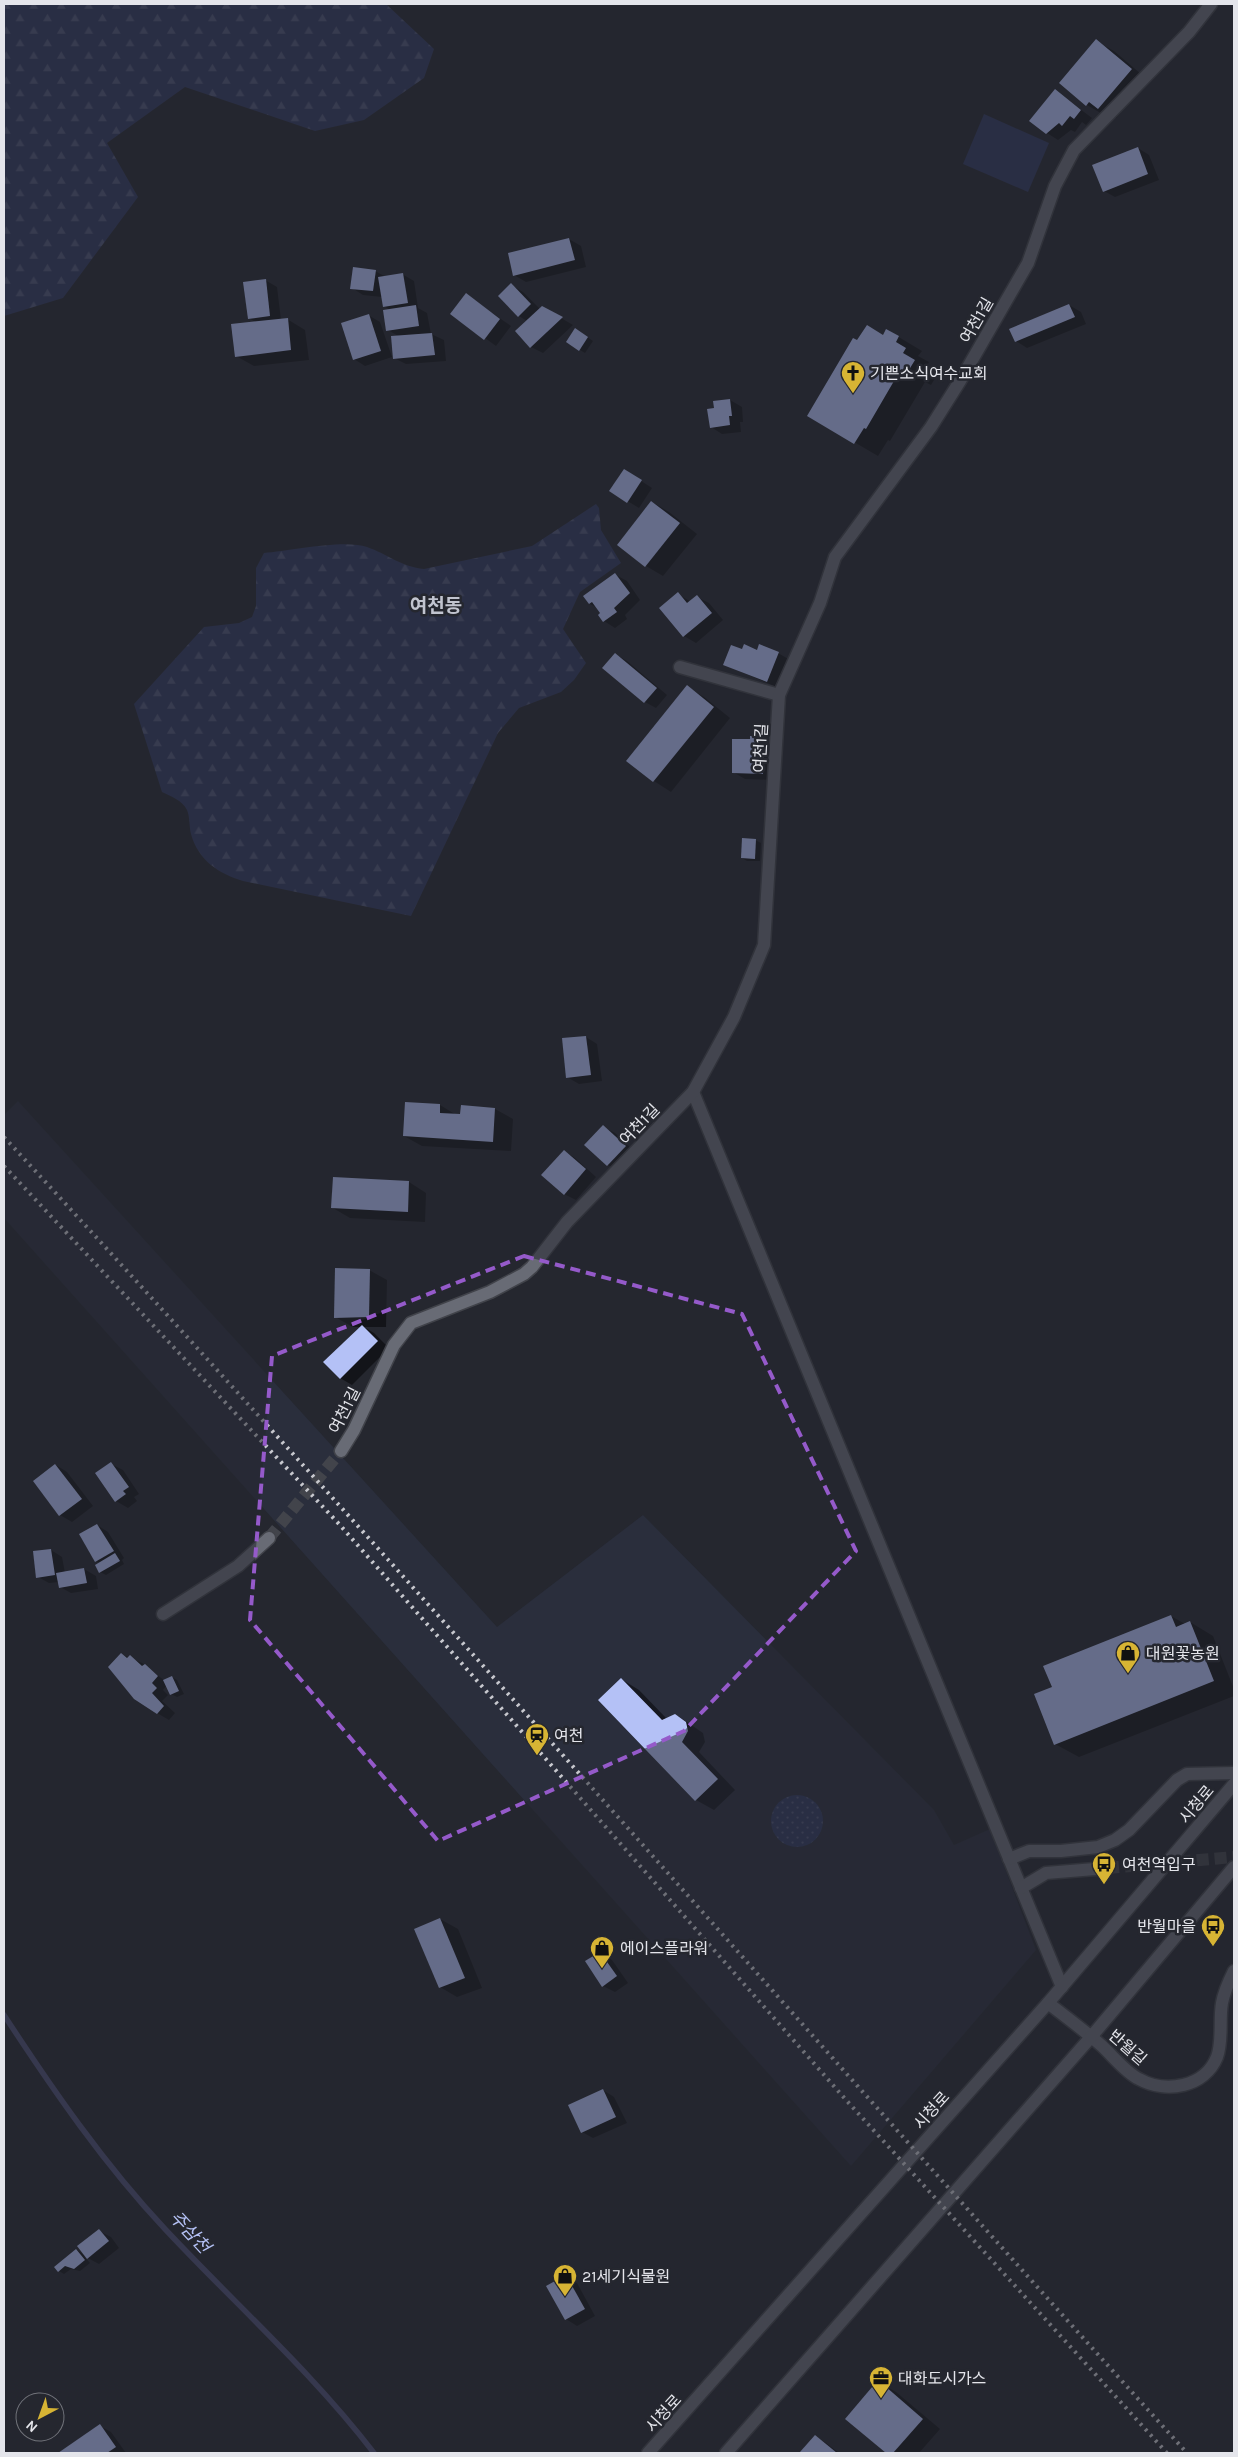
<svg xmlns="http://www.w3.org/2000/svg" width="1238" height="2457" font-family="Karla,'Noto Sans KR',sans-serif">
<defs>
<pattern id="forest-firs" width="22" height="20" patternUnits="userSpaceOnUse" patternTransform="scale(1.25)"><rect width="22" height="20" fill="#30385e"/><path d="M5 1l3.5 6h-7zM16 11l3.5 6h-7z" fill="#4e5575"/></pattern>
<pattern id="garden-dots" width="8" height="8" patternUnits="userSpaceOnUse" patternTransform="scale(1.25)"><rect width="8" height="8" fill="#30385e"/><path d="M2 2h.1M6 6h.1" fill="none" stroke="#4e5575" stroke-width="1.8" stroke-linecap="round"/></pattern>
</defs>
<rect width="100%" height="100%" fill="#25272f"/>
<polygon fill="#2a2e3c" points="18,1101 497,1627 643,1515 934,1810 954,1845 990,1829 1036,1950 851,2166 4,1218 4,1115"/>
<polygon fill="#30385e" points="984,114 1049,143 1028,192 963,164"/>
<g fill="url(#forest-firs)">
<polygon points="4,4 386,4 434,49 424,78 364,120 315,131 185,87 107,143 138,197 63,298 4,316"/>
<path d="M596,504L599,508L601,530L621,563L580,592L563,629L586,663L574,680L561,692L519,708L498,733L411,916L243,881C219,874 198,860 191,834C189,826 190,817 187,810C182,800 172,797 162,792L134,704L204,627L239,623L252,617L256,606V568L264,553C290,551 344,539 367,547C387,554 402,567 424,569L532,546Z"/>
</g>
<circle fill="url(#garden-dots)" cx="797" cy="1821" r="26"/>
<g fill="#0007">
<polygon points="1096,41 1114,51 1148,80 1116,118 1106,113 1104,115 1087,105"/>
<polygon points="1056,91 1092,118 1086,125 1082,122 1075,132 1071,130 1058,140 1047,133"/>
<polygon points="1138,148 1149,155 1159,180 1115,197 1104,191"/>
<polygon points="569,239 581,246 586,267 526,282 514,275"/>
<polygon points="375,271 386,277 402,274 414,281 418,308 427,313 431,334 444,340 446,361 406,364 394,358 400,337 388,330 390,310 384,306 382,297 363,295 352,288"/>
<polygon points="265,280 277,287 281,320 287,319 305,330 309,360 254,366 236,356 257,323 249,318"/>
<polygon points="511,285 523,292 540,309 542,307 573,325 543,353 531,347 527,321 519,316"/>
<polygon points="466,295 511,326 496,346 452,314"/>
<polygon points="1069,305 1081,312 1086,324 1027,348 1016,341"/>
<polygon points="368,315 380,322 392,357 365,366 354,359"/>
<polygon points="887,330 922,351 918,356 929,362 925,368 937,375 931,385 925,382 890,441 888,440 878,456 808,415 858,342 884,336"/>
<polygon points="581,333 593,341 585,353 580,350"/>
<polygon points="730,400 742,407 743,422 740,422 741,432 722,434 711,427 715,409"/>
<polygon points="635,477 652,488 639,508 611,491"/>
<polygon points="652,502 669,512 697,534 663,576 646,566 618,545"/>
<polygon points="616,575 627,581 640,600 625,615 627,619 615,628 604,621 598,608 590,604 585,596"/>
<polygon points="678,594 691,602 697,597 709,603 723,620 696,643 684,636 660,608"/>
<polygon points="743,651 778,653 790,660 779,688 725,665"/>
<polygon points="615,654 627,661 667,695 656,708 645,702"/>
<polygon points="687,687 704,697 730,718 671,792 654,781 628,761"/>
<polygon points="763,737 775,744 774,780 745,779 733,772 751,741"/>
<polygon points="755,840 761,843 760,861 747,861 742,858"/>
<polygon points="586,1037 597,1044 602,1081 579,1084 567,1077"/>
<polygon points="440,1105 458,1116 461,1116 462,1107 495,1109 513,1119 511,1151 422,1146 404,1136"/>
<polygon points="603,1127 615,1133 636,1153 619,1172 608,1165 586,1145"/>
<polygon points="564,1151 575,1158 596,1177 576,1200 564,1194"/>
<polygon points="409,1182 426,1193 425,1222 350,1218 333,1208"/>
<polygon points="369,1270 387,1280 386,1327 364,1327 374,1333 389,1348 352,1385 340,1378 362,1327 353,1327 335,1317"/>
<polygon points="111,1464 123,1470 139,1494 134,1497 137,1501 128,1508 116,1501"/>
<polygon points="56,1465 67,1472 93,1506 72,1522 60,1515"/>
<polygon points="97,1525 108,1532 124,1558 122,1560 124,1564 106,1575 100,1572 100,1563 96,1561"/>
<polygon points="51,1550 62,1557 65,1573 84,1569 96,1576 98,1589 71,1593 60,1587 59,1582 49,1583 38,1577"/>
<polygon points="1171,1616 1185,1624 1190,1622 1213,1636 1234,1689 1234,1696 1079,1757 1055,1744 1053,1688"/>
<polygon points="121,1654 142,1663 165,1681 172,1677 177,1680 184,1694 177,1697 171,1694 167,1685 163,1690 168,1695 162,1701 175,1713 169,1720 157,1713"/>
<polygon points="621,1679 639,1690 666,1718 678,1716 703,1733 705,1742 699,1752 735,1790 714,1810 696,1800"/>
<polygon points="440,1919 458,1929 482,1988 457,1997 440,1987"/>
<polygon points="600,1953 612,1960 628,1983 615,1992 603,1986"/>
<polygon points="603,2090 614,2097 627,2123 593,2138 582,2132"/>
<polygon points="99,2231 111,2237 119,2248 99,2264 84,2256 90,2263 80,2271 71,2269 64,2274 59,2271 77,2250 86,2256"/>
<polygon points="566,2277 577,2283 595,2316 577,2326 566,2319"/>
<polygon points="879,2382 896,2392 940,2429 919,2453 888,2453 847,2419"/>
<polygon points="100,2426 111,2432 126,2453 60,2453"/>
<polygon points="815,2436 826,2443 839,2453 803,2453 802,2452"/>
</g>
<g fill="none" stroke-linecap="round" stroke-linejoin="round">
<path stroke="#4d4e73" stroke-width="5.5" d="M4,2015C53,2090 104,2164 165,2229C235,2304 312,2372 374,2453"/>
</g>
<g fill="#b4c1f6">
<polygon points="1096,39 1132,69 1098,109 1089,102 1086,106 1059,83"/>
<polygon points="1055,89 1081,110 1074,119 1070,116 1062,126 1059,123 1046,134 1029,121"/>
<polygon points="1138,147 1148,174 1103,192 1092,165"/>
<polygon points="569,238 575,260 513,276 508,253"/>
<polygon points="353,267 376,270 373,291 350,289"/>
<polygon points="403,273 408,303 383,307 378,277"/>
<polygon points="266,279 270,316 248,319 243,282"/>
<polygon points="511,283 531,304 518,317 498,296"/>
<polygon points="466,293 500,319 484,340 450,314"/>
<polygon points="1069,304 1075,317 1015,342 1009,329"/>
<polygon points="416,305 419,326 386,331 383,310"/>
<polygon points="542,306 563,317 530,348 515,331"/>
<polygon points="369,314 381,351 353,360 341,323"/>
<polygon points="288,318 291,350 235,357 231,324"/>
<polygon points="867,325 883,335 886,329 899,336 896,342 906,348 903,353 915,360 907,373 901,369 866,429 864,428 854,444 807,416 853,338 857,340"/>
<polygon points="575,328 588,337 579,351 566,342"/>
<polygon points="432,333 435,355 393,359 391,336"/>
<polygon points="730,399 732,416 729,416 730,425 710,428 707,409 714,408 713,401"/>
<polygon points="624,469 642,480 627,503 609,491"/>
<polygon points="651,501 680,523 645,567 617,545"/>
<polygon points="615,573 630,593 614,608 617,612 603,622 598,615 600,613 592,602 589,604 583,596"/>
<polygon points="678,592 687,603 697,595 712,613 683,637 659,608"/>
<polygon points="744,644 757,650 759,644 779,652 767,682 723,665 731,645 742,649"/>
<polygon points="615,653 657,688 644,703 602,668"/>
<polygon points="687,685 714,707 653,782 626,761"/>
<polygon points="750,736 764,736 763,774 732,773 732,739 750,739"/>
<polygon points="742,838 756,839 755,859 741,858"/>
<polygon points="586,1036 591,1075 566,1078 562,1038"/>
<polygon points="405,1102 440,1104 440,1113 460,1114 461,1105 495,1108 493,1142 403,1136"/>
<polygon points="603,1125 626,1146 607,1166 584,1145"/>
<polygon points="564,1150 586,1169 564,1195 541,1175"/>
<polygon points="333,1177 409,1181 408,1212 331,1208"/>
<polygon points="335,1268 370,1269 369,1317 334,1318"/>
<polygon points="362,1325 378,1341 340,1379 323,1362"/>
<polygon points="111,1462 129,1487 123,1491 126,1494 115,1502 95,1473"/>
<polygon points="55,1464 82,1499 59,1516 33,1481"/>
<polygon points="97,1524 114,1551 95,1562 79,1534"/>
<polygon points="51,1549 55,1575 36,1578 33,1551"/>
<polygon points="115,1553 120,1561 99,1573 95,1565"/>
<polygon points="84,1568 87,1583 59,1588 56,1573"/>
<polygon points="1171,1615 1176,1627 1190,1621 1214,1681 1054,1745 1034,1694 1052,1687 1043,1666"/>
<polygon points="121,1653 127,1658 130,1655 142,1666 145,1664 158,1676 152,1683 157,1688 152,1693 164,1706 157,1714 134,1699 108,1667"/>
<polygon points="172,1676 179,1691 170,1695 163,1680"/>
<polygon points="621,1678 662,1720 675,1714 686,1722 688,1731 682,1742 718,1779 695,1801 598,1700"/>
<polygon points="440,1918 465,1978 439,1988 414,1929"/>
<polygon points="600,1952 617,1976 602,1987 585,1961"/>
<polygon points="603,2089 616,2117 581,2133 568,2105"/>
<polygon points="99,2229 109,2241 87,2259 77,2246"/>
<polygon points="76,2249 85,2260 74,2269 65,2266 58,2272 54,2267"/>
<polygon points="566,2275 585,2309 565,2320 546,2286"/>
<polygon points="878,2380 923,2419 893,2453 886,2453 845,2419"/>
<polygon points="100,2424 116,2447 107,2453 58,2453"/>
<polygon points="815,2435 837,2453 802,2453 800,2452"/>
</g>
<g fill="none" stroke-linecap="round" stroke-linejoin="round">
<g stroke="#42444b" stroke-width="12" stroke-dasharray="12 6" stroke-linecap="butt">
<polyline points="269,1538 341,1451"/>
<polyline points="1107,1868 1234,1857"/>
</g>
<g stroke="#41434a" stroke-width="15">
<g id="street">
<polyline points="680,667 779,695"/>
<polyline points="693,1092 1062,1987"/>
<polyline points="341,1451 354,1430 394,1345 411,1323 490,1292 524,1274 532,1267 567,1222 693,1092 734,1017 764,945 779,695 820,603 835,557 931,427 960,381 1028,263 1055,186 1074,150 1189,32 1211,4"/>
<polyline points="163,1614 238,1566 269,1538"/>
<polyline points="1009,1859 1029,1851 1061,1851 1098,1847 1115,1840 1129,1830 1177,1780 1187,1774 1234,1773"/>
<polyline points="1021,1888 1046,1873 1107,1868"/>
</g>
</g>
<g stroke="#41434a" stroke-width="15">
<g id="secondary">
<path d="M1048,2003C1066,2017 1085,2031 1102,2046C1113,2056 1125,2072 1139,2079C1166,2094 1205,2087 1217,2057C1223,2041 1219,2020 1222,2003C1224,1992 1229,1981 1234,1971"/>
<polyline points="648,2453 1048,2003 1234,1784"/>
<polyline points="726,2453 1091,2037 1234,1867"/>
</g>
</g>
<use href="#street" stroke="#686b75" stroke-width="12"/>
<use href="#secondary" stroke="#686b75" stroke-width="12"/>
<g stroke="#c7c8ce" stroke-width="4" stroke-dasharray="2.5 5" stroke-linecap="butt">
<path d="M4,1137C404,1570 791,2016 1187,2453"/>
<polyline points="4,1166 339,1524 847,2101 1167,2453"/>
</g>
</g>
<path d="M0 0H1238V2457H0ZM524,1256L742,1314L856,1551L684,1731L438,1841L250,1620L272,1356Z" fill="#25272f" fill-opacity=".55" fill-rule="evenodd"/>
<path fill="none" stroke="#955aca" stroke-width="4" stroke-dasharray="10 6" stroke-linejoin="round" d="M524,1256L742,1314L856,1551L684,1731L438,1841L250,1620L272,1356Z"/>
<defs>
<g id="church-pin" transform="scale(1.25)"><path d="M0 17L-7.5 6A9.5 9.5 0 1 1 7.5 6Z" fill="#d7b434" stroke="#25272f"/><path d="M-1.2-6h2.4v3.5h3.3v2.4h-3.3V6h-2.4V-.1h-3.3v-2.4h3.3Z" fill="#111"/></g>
<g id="shop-pin" transform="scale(1.25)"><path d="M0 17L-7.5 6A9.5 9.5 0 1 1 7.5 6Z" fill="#d7b434" stroke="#25272f"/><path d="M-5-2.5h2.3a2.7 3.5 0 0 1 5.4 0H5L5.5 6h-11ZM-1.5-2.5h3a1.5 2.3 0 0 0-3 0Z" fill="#111"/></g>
<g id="station-pin" transform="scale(1.25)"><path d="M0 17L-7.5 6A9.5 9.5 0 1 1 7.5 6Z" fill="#d7b434" stroke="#25272f"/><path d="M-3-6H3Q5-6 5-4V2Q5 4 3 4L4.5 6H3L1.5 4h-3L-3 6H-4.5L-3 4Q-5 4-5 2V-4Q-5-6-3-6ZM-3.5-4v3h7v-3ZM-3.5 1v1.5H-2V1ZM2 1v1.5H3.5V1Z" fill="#111"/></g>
<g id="bus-pin" transform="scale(1.25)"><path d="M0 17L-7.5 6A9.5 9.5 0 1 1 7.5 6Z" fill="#d7b434" stroke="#25272f"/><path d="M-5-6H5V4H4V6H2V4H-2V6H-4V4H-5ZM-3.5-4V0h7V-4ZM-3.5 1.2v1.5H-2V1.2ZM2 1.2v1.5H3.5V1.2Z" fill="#111"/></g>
<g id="office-pin" transform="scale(1.25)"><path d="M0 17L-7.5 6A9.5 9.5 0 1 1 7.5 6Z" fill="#d7b434" stroke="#25272f"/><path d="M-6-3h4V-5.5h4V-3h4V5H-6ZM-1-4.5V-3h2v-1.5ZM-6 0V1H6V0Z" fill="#111"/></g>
</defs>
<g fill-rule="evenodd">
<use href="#church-pin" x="853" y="373"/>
<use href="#shop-pin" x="1128" y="1653"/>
<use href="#station-pin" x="537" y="1735"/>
<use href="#bus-pin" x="1104" y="1864"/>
<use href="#bus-pin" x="1213" y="1926"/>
<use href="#shop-pin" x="602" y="1948"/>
<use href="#shop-pin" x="565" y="2276"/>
<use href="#office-pin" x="881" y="2378"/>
</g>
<g text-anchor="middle" stroke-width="5" stroke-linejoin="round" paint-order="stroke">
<g font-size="16" fill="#e4e5eb" stroke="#25272f">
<text transform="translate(976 320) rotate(-60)" y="6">여천1길</text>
<text transform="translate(760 748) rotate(-87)" y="6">여천1길</text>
<text transform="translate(639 1124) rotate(-46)" y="6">여천1길</text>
<text transform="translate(344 1410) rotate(-63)" y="6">여천1길</text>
<text transform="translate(1196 1804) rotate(-50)" y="6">시청로</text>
<text transform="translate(1128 2047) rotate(41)" y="6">반월길</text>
<text transform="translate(931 2110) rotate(-48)" y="6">시청로</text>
<text transform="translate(663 2413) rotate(-48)" y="6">시청로</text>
</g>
<g font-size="16" fill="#e4e5eb" stroke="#25272f" text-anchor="start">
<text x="870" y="379">기쁜소식여수교회</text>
<text x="1146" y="1659">대원꽃농원</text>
<text x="554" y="1741">여천</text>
<text x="1122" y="1870">여천역입구</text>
<text x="1196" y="1932" text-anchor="end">반월마을</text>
<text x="620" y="1954">에이스플라워</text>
<text x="582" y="2282">21세기식물원</text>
<text x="898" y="2384">대화도시가스</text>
</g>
<g font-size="18" font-style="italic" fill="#b4c1f5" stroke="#25272f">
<text transform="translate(190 2232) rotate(47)" y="6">주삼천</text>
</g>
<g font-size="19" font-weight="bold" fill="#c1c4cf" stroke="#25272f">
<text x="436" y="612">여천동</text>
</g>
</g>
<rect width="1238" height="2457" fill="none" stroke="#e4e5eb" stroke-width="10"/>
<g transform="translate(40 2417) rotate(221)"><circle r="24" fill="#25272f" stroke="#71737a"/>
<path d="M0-4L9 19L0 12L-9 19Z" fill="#d7b434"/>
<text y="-8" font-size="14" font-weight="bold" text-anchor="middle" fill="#e4e5eb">N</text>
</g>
</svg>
